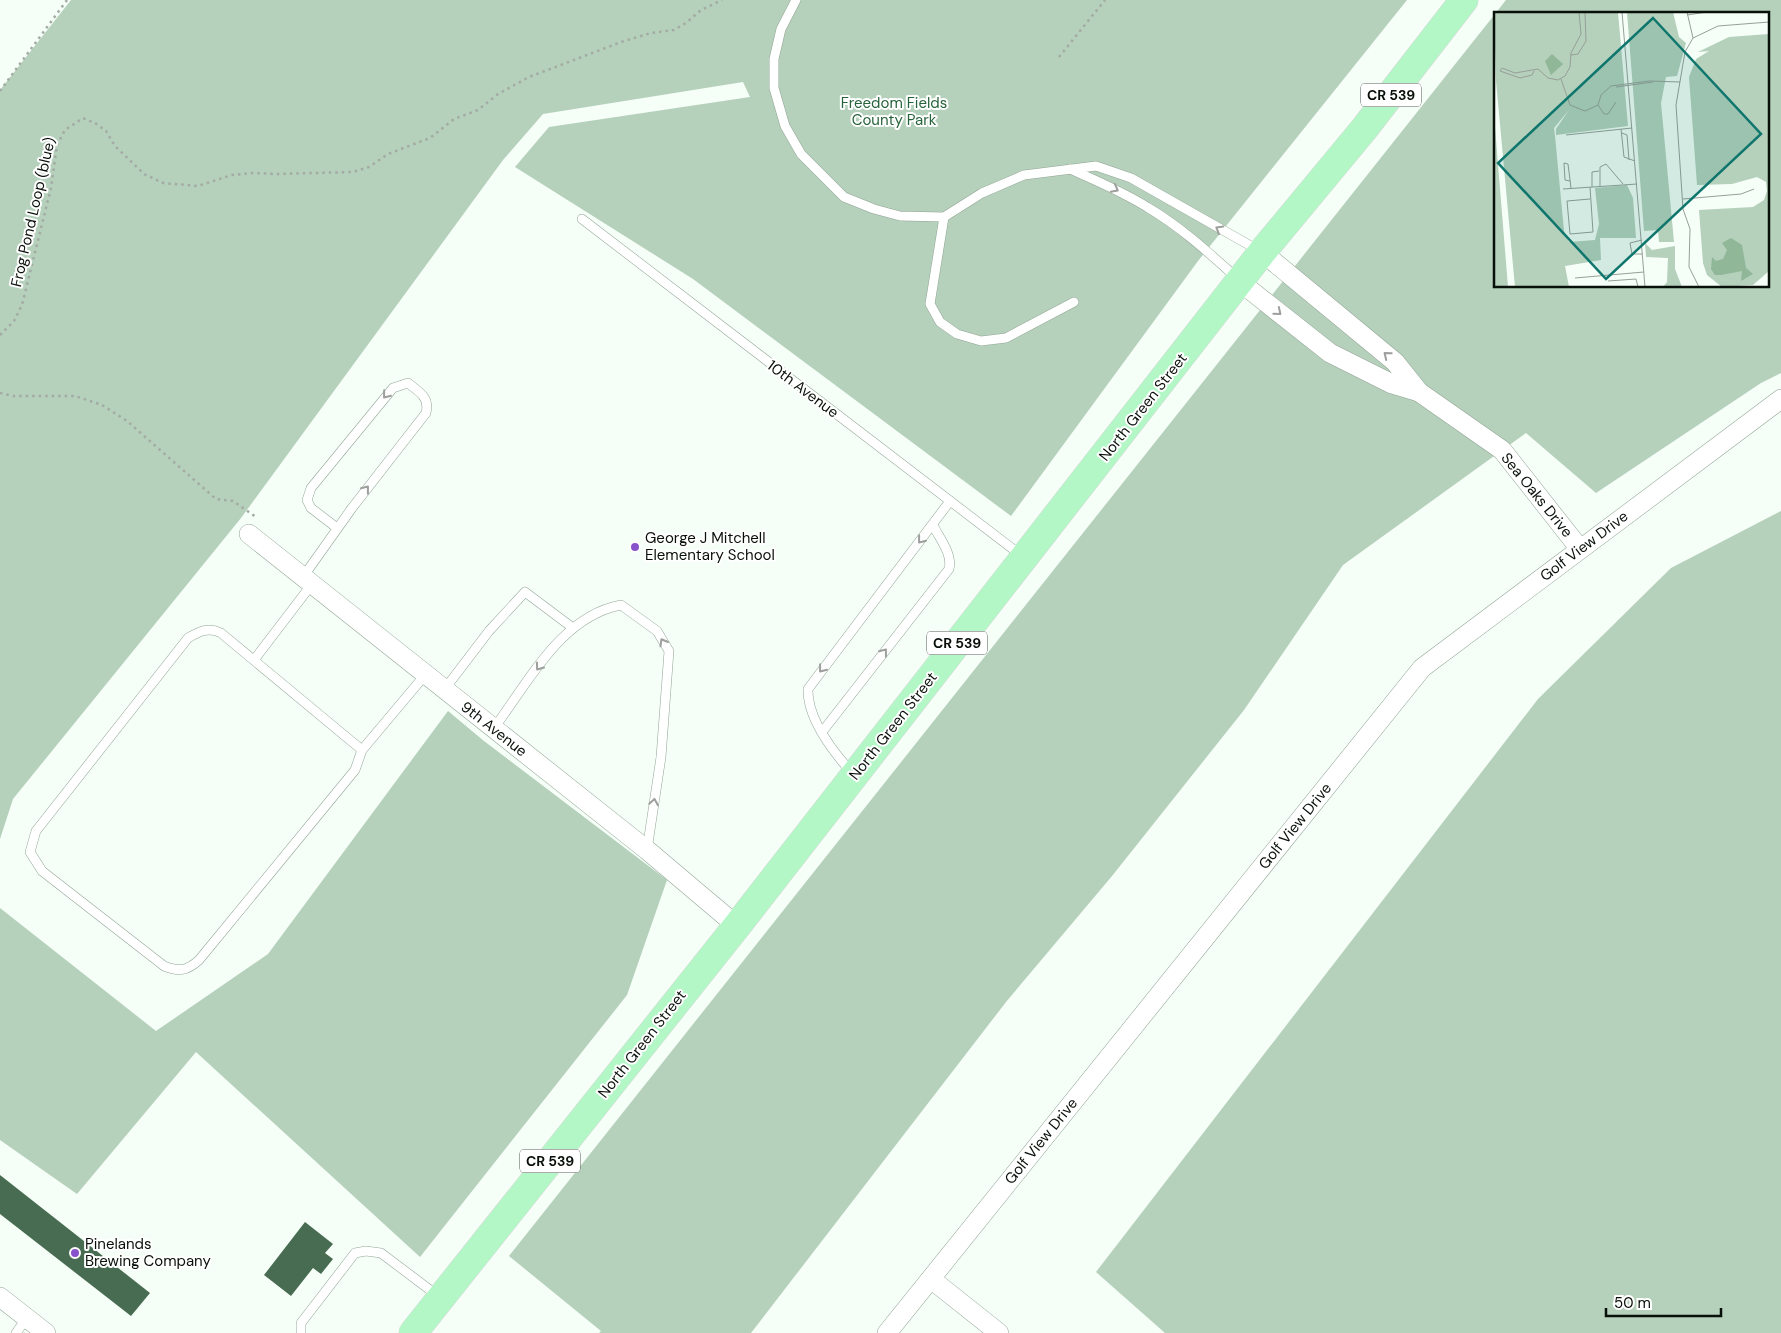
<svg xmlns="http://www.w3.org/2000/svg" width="1781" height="1333" font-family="'DM Sans',sans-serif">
<rect width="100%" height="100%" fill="#f5fef7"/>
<g fill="#b5d0bb">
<polygon points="71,0 1407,0 1198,261 1011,516 693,279 515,167 549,127 750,97 743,82 543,114 503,160 241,518 13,799 0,839 0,90"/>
<polygon points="1506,0 1781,0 1781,373 1761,383 1596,493 1526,433 1343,565 1244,710 1112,876 1006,1002 751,1333 599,1333 601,1331 509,1256 1495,14 1495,286 1767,286 1767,14 1495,14"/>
<polygon points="1781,511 1781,1333 1165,1333 1096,1272 1538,699 1671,568"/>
<polygon points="448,711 484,741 667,880 627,995 420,1257 196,1052 77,1194 0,1140 0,908 156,1031 268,954"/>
</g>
<g fill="#486c51">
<polygon points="0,1175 150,1293 131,1316 0,1214"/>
<polygon points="305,1222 333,1244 325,1253 333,1259 321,1274 313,1268 291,1296 264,1275"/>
</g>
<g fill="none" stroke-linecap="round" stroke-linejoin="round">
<g stroke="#91a595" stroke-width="10">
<g id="lane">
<polyline points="796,0 781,29 774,59 774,88 785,126 801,154 844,197 874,209 900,216 944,217 982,193 1024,175 1096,166 1131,178 1258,250"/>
<path d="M1070,169C1097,181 1123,192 1147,207C1181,227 1209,253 1238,279"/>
<polyline points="944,217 930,304 940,322 957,334 981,341 1006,338 1074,302"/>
<polyline points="582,219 1022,556"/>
<path d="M303,577L352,508L426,413C430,397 419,392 408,383L393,388L311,488L307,500L311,508L337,528"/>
<polyline points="254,660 312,584"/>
<polyline points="444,690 489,631 525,592 573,628"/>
<path d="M494,728C528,683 561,616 621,605L657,631L669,651L661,757L647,850"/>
<path d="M822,732L949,569C953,554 939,538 933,525"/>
<path d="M362,750L221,633C208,627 200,631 188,638L36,831L30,852L42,871L164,966C179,972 187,971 199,960L355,770L362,750L425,675"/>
<path d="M853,774C834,753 807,719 808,689L950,501"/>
<polyline points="16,1333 27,1318"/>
<polyline points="301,1333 301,1323 355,1253 366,1251 381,1253 438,1296"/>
</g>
</g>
<g stroke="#91a595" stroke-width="20">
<g id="street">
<polyline points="1262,252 1395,362 1419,392 1502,450 1580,549"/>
<polyline points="1240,282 1330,353 1392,384 1419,392"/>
<polyline points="249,534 647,850 737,926"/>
<polyline points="931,1279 999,1333"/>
<polyline points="0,1297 46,1333"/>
<polyline points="887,1333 1422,668 1781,399"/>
</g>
</g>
<g stroke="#d8d9d8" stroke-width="29">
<polyline id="primary" points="413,1333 737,926 1262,252 1364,129 1464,0"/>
</g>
<g stroke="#a3aba4" stroke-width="2.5" stroke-dasharray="2.5 4" stroke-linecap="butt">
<polyline points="1059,57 1105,0"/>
<polyline points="0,91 67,0"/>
<polyline points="0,335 14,321 22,305 51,188 57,145 65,130 83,118 95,123 106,131 115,146 144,174 163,183 198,186 232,175 253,173 275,174 353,172 369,167 388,154 430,138 454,119 478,110 498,94 529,77 624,41 651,33 674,30 686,23 701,10 722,0"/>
<polyline points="0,393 13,396 75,396 102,405 127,421 216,499 233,501 256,517"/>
</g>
<use href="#lane" stroke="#fff" stroke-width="9"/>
<use href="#street" stroke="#fff" stroke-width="19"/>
<use href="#primary" stroke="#b3f7c7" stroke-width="28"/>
</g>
<defs><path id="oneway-chevron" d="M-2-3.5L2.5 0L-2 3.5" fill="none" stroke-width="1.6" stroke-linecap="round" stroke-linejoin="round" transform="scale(1.25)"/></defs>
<g stroke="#9d9f9d">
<use href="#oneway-chevron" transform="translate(1115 189) rotate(28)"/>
<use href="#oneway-chevron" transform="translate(1219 229) rotate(-150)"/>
<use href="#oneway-chevron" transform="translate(1278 312) rotate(39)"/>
<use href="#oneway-chevron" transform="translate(1387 355) rotate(-141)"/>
<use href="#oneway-chevron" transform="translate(386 395) rotate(129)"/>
<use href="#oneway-chevron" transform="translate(366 489) rotate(-52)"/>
<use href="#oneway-chevron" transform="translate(921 540) rotate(128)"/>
<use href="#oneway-chevron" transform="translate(663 642) rotate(-120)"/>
<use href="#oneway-chevron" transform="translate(884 652) rotate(-52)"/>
<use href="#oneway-chevron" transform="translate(539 667) rotate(126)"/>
<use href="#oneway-chevron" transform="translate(822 669) rotate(128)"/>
<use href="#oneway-chevron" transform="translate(654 802) rotate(-81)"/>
</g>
<g fill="#8852ca" stroke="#fff" stroke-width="2">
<circle cx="635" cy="547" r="5"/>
<circle cx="75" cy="1253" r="5"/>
</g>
<g text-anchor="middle" stroke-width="4" stroke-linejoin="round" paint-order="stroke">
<g fill="#fff" stroke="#535854" stroke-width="1">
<rect x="1361" y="83.5" width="60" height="23" rx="4"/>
<rect x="927" y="631.5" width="60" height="23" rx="4"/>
<rect x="520" y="1149.5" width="60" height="23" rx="4"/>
</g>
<g font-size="14" font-weight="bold" fill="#09100a">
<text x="1391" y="100">CR 539</text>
<text x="957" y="648">CR 539</text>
<text x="550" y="1166">CR 539</text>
</g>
<g font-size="15" fill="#28643b" stroke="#fff">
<text x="894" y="108">Freedom Fields<tspan x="894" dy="17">County Park</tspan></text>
</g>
<g font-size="15" fill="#09100a" stroke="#fff">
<text transform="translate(33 212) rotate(-77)" y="5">Frog Pond Loop (blue)</text>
<text transform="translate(803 389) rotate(37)" y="5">10th Avenue</text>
<text transform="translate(1143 407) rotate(-52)" y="5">North Green Street</text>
<text transform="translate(1537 495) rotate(51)" y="5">Sea Oaks Drive</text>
<text transform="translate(1584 546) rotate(-37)" y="5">Golf View Drive</text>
<text transform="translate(893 726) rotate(-52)" y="5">North Green Street</text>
<text transform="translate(494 729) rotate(38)" y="5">9th Avenue</text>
<text transform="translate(1295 826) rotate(-51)" y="5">Golf View Drive</text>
<text transform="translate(642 1044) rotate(-52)" y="5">North Green Street</text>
<text transform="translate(1041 1141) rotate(-51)" y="5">Golf View Drive</text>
</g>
<g font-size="15" fill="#09100a" stroke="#fff" text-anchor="start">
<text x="645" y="543">George J Mitchell<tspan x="645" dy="17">Elementary School</tspan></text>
<text x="85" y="1249">Pinelands<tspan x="85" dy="17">Brewing Company</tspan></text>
</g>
</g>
<g transform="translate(1494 12)">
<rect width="275" height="275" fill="#f5fef7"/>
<path d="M0,0H124L134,114L62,123V117L75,98L60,116L61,124L70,219L75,230L101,228L105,212L101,176L133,173L139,186L142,226H106L107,248L71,254L75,275H21L2,69ZM133,0H179L185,25L192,31L183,64L172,65L167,91L180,230H165L164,218L150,219ZM275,22V259L259,273L228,275L213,263L209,251L205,198L259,195L270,188L273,179L272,170L263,165L238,172L203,173L195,65L202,47L215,39L204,40L235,25ZM0,103L14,275H0ZM151,231L158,238L181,234V257L188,275H169L173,270L174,246L152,245Z" fill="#b5d0bb"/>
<path d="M58,42L69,52L57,63L51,49ZM237,226L248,233L252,256L259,262L247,269L248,259L227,263H221L217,257L218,245L222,249L229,247L233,238L228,231Z" fill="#8fb798"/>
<path fill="none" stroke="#979f98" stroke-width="1" d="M128,0L151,275M193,0L199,26M193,3L213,0M77,43L84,42L92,29L91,0M40,59L38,63L26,66L6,59L8,56L21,61L44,57L54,66L64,68L71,64L76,55L77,41L87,22L85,0M67,67L76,93L91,99L104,93L107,83L117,74L155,69L186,70M122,75L159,70M104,93L110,102H114L122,90M127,117L130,145L141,149M128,121L133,123L135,148M72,123L138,116M76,169L71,168L70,151L74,152L77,176M106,174V155L112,152L129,172M96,175L99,220L76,222L73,189L96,187M98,175V160L105,159M69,177L143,172M189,187L247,182L260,177M148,228L136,231L138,242H149M81,266L150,260M114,269L142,267L144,275M205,275L195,255L196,217L189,197L182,93L191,40L199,26L224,14L275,10"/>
<path fill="#0f766e" fill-opacity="0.15" stroke="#0f766e" stroke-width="2.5" d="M159,6L267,122L112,267L4,151Z"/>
<rect width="275" height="275" fill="none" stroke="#09100a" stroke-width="2.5"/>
</g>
<path d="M1606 1308v8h115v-8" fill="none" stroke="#09100a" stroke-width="2.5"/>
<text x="1614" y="1308" font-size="15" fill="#09100a" stroke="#ffffff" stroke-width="4" paint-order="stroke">50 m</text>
</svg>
